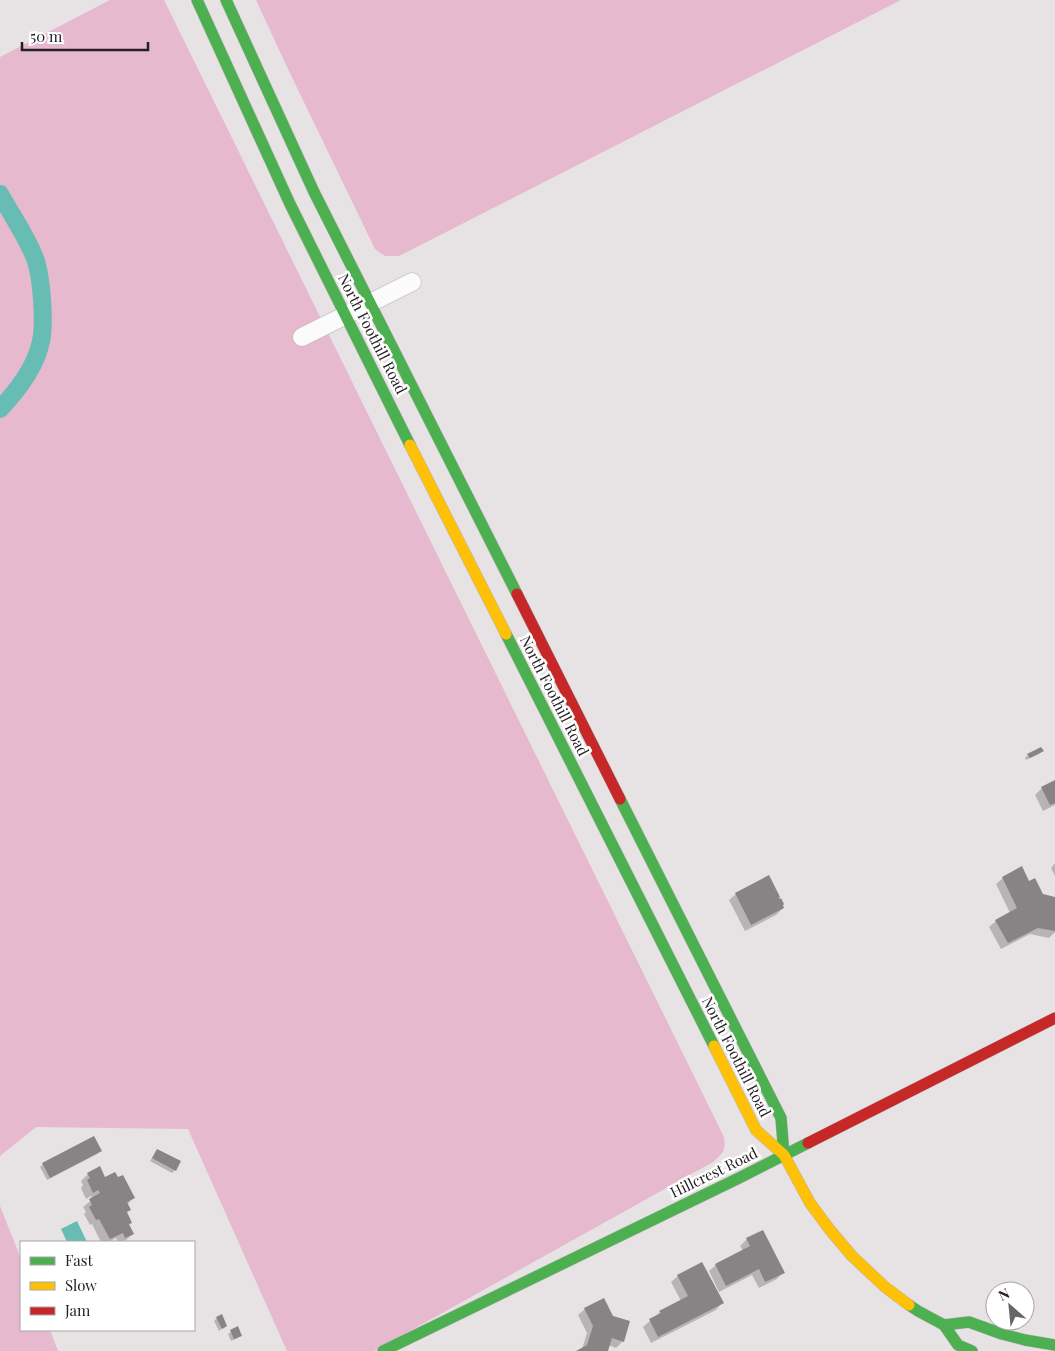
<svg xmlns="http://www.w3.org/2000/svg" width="1055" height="1351" font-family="'Playfair Display',serif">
<rect width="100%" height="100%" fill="#e7e2e4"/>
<g fill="#e6b9cf">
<path d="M110,0H164L724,1137C726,1151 723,1153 713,1162L374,1351H287L188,1129L36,1127L0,1156V57Z"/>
<polygon points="256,0 901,0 399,256 385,256 375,249 287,67"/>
<polygon points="0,1206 21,1259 21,1330 50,1330 58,1351 0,1351"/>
</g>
<polygon fill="#67bcb4" points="77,1221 87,1242 67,1242 61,1229"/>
<g fill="#0003">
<polygon points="1042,751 1039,754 1026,760 1025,758 1028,755"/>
<polygon points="1055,782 1055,805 1043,811 1035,795 1042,788"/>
<polygon points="1055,863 1055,876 1051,868"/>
<polygon points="1003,878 1029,882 1042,895 1055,898 1055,932 1049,938 1030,934 1001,949 989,927 996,921 1010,913 996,884"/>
<polygon points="736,894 778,898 783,908 776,915 745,931 729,900"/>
<polygon points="157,1150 175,1170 172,1173 150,1161"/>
<polygon points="100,1151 97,1154 47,1180 40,1167 43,1164"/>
<polygon points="88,1174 105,1178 133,1198 127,1205 126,1213 131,1222 128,1225 133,1234 126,1240 122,1242 118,1242 116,1238 108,1242 101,1242 92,1224 90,1225 84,1214 86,1212 83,1207 93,1199 91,1196 86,1199 81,1188 83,1185 81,1181"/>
<polygon points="747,1239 783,1272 777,1279 759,1288 752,1275 719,1292 709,1271 716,1265 743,1251 740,1246"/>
<polygon points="678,1276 722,1303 716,1310 651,1343 643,1327 660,1312 681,1301 671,1282"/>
<polygon points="585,1309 623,1341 616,1348 608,1345 606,1351 578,1351 582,1349 587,1333 578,1315"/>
<polygon points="217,1318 223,1328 219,1331 214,1321"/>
<polygon points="237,1328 240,1335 238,1338 231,1341 228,1334"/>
</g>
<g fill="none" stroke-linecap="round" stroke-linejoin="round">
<path stroke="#67bcb4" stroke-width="18" d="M0,194C12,216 28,238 36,261C40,274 41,286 42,299C43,313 44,328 41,341C36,367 18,390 0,409"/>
</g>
<g fill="#888485">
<polygon points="1041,747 1044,751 1030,758 1027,754"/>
<polygon points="1055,780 1055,803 1050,805 1041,787"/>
<polygon points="1022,866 1029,881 1035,878 1043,894 1055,897 1055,931 1038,928 1008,943 995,920 1017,908 1002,877"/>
<polygon points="769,875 780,897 779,898 780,899 781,898 784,904 783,905 784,908 751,925 735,893"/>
<polygon points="94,1136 102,1151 50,1178 42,1163"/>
<polygon points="157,1149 181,1161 176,1171 152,1158"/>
<polygon points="100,1166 105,1177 115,1172 118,1177 123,1175 135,1198 127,1202 131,1210 127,1212 132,1223 129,1224 134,1234 125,1238 123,1233 110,1239 99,1219 96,1220 89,1207 92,1205 89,1199 100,1193 98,1190 93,1193 87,1180 90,1178 87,1173"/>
<polygon points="763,1230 785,1273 765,1282 759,1269 726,1286 715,1264 750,1246 746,1238"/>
<polygon points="702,1262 724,1303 658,1337 649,1319 661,1313 659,1311 688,1296 677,1275"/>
<polygon points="604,1298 613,1316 630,1321 624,1342 612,1338 608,1351 576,1351 587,1345 593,1326 584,1308"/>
<polygon points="222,1314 227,1326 222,1329 216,1317"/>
<polygon points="238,1326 242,1336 234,1339 230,1330"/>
</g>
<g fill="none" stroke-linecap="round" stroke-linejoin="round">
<g stroke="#b7b3b5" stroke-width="19">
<polyline id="street" points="302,337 412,282"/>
</g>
<g stroke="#b7b3b5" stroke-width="12">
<g id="fast">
<polyline points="197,0 290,204 410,445"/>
<polyline points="226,0 314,192 517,594"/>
<polyline points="506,634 714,1046"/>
<polyline points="620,799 781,1118 784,1155"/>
<polyline points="909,1305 918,1311 944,1325 958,1345 972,1351"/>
<polyline points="944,1325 969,1322 1002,1334 1025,1340 1055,1345"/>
<polyline points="383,1351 739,1178 808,1143"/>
</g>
</g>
<g stroke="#b7b3b5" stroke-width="12">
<g id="slow">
<polyline points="410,445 506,634"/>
<polyline points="714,1046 756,1130 784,1155 810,1203 830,1230 852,1256 885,1287 909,1305"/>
</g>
</g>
<g stroke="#b7b3b5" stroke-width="12">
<g id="jam">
<polyline points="517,594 620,799"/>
<polyline points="808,1143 1055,1018"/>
</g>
</g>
<use href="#street" stroke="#fbfbfb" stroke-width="18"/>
<use href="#fast" stroke="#4caf50" stroke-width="11"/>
<use href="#slow" stroke="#ffc107" stroke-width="11"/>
<use href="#jam" stroke="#c62828" stroke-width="11"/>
</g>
<g text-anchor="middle" stroke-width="5" stroke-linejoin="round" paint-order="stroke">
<g font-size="15" fill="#252122" stroke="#fff">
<text transform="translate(372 334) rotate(63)" y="5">North Foothill Road</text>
<text transform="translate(554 696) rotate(63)" y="5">North Foothill Road</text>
<text transform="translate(736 1057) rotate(63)" y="5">North Foothill Road</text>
<text transform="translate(714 1173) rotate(-26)" y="5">Hillcrest Road</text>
</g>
</g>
<rect x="20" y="1241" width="175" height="90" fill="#ffffff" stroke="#a8a6a7"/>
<rect x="30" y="1257" width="25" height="8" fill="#4caf50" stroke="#a8a6a7"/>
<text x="65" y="1266" font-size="15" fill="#252122">Fast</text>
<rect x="30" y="1282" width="25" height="8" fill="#ffc107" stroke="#a8a6a7"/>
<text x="65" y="1291" font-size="15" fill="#252122">Slow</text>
<rect x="30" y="1307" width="25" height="8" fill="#c62828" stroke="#a8a6a7"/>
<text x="65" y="1316" font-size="15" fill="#252122">Jam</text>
<g transform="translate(1010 1306) rotate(333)"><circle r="24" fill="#ffffff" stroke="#a8a6a7"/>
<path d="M0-4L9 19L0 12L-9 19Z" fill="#696566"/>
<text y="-8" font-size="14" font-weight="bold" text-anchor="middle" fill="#252122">N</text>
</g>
<path d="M22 42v8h126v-8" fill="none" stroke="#252122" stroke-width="2.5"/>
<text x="30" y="42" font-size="15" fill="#252122" stroke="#ffffff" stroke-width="4" paint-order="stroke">50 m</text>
</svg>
